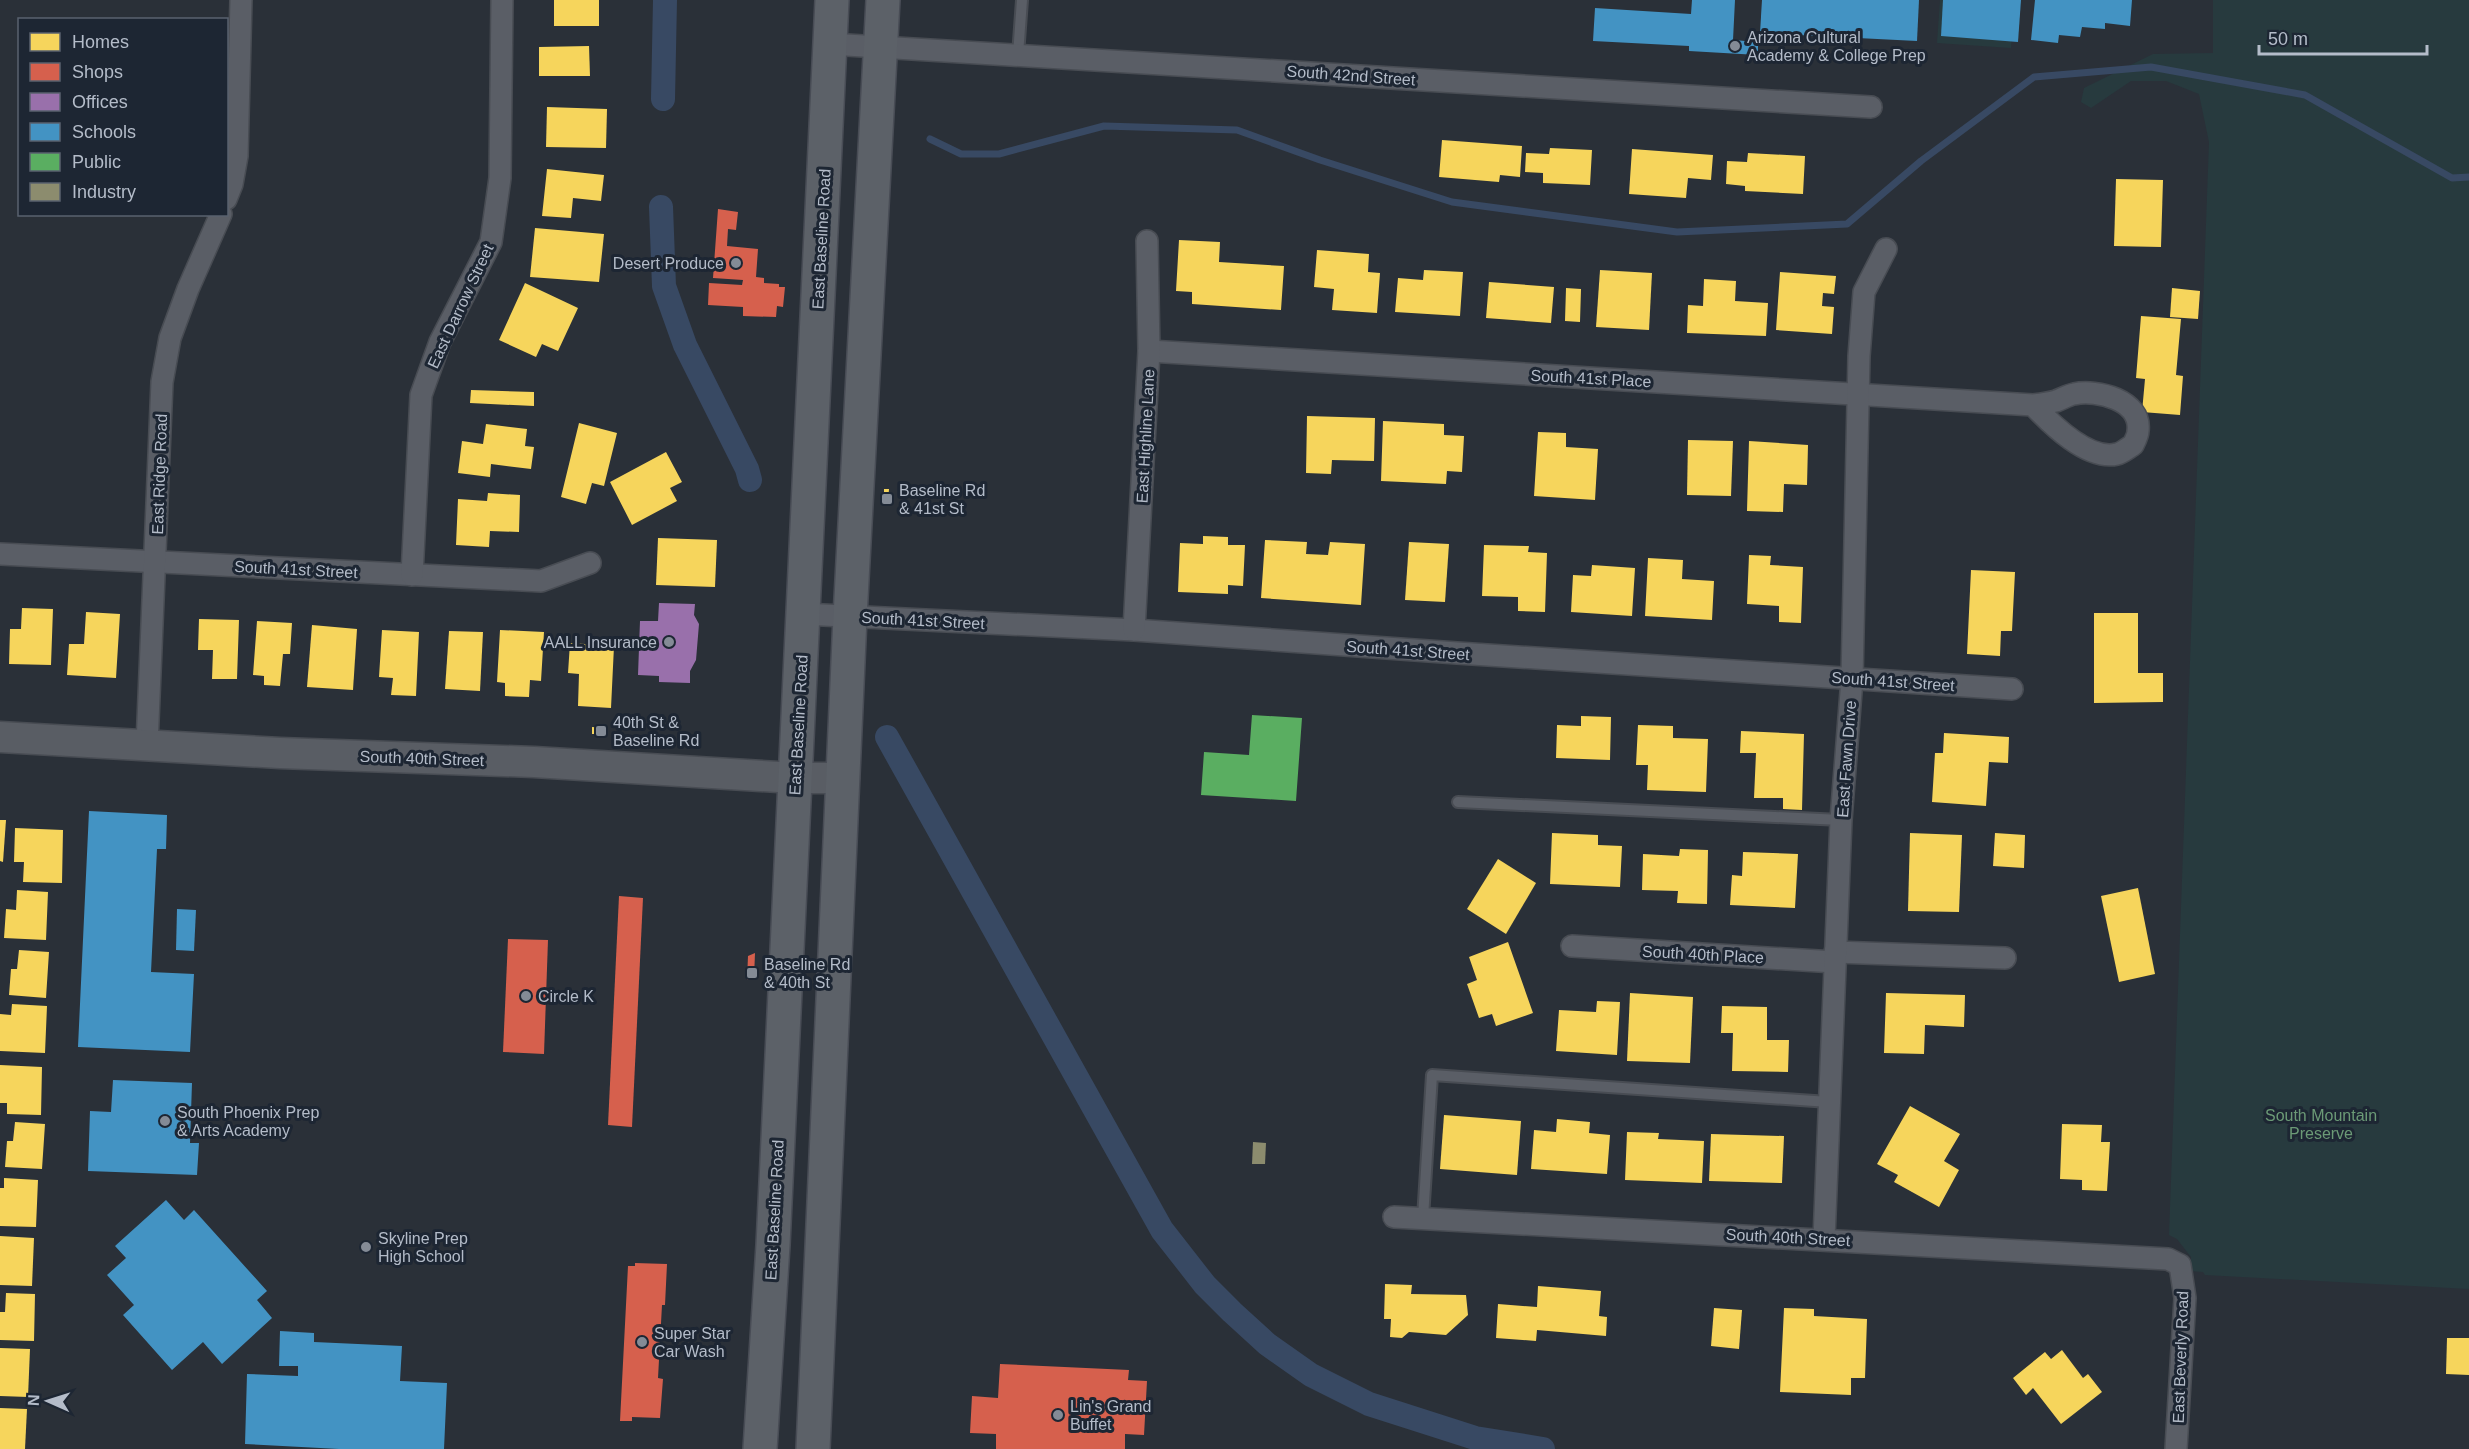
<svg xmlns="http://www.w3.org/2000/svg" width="2469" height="1449" font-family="Arial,sans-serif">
<rect width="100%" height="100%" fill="#2a3038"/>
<g fill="#273a3e">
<polygon points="1940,0 2014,0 2011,48 1937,43"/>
<polygon points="2213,0 2469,0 2469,1289 2205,1275 2203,1272 2191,1271 2191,1257 2177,1239 2169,1235 2209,142 2199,94 2166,81 2131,81 2091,108 2081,102 2084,88 2153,54 2213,53"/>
</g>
<g fill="#f6d55c">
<rect x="554" y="0" width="45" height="26"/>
<polygon points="589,46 590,76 539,76 539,47"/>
<polygon points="547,107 607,109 606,148 546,147"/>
<polygon points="1442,140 1522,146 1520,177 1500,175 1499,182 1439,177"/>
<polygon points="1550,148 1592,150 1590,185 1543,183 1543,173 1525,172 1526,153 1549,154"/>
<polygon points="1632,149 1713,155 1711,180 1688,178 1686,198 1629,194"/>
<polygon points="1748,153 1805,156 1803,194 1745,191 1745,186 1726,184 1727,161 1747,162"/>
<polygon points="547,169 604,175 601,201 573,198 571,218 542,216"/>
<polygon points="2116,179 2163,180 2161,247 2114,246"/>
<polygon points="535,228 604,234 599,282 530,277"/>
<polygon points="1179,240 1220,242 1219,262 1284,266 1281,310 1192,304 1192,292 1176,291"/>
<polygon points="1317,250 1369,254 1368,272 1380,273 1377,313 1332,310 1334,289 1314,287"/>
<polygon points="1424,270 1463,272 1460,316 1395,312 1398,278 1423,280"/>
<polygon points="1600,270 1652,273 1649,330 1596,327"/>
<polygon points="1780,272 1836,276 1834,294 1823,293 1822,306 1834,307 1832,334 1776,330"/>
<polygon points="1704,279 1736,281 1735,301 1768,303 1766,336 1687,333 1688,305 1703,306"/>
<polygon points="1489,282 1554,287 1551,323 1486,318"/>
<polygon points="525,283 578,308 558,351 542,344 536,357 499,340"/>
<polygon points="1566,288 1581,289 1580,322 1565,321"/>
<polygon points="2172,288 2200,291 2198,319 2170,317"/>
<polygon points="2141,316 2181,319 2176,375 2183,376 2180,415 2142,412 2145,379 2136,378"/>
<polygon points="471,390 534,392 534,406 470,403"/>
<polygon points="1307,416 1375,418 1374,461 1332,460 1331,474 1306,473"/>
<polygon points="1383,421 1444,424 1444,435 1464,436 1462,472 1447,471 1446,484 1381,481"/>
<polygon points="579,423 617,433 604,486 592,483 586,504 561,497"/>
<polygon points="486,424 527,429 525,446 534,447 531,469 491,464 490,477 458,473 462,441 483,444"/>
<polygon points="1538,432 1566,433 1566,447 1598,449 1595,500 1534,496"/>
<polygon points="1688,440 1733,441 1731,496 1687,495"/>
<polygon points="1749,441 1808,445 1807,485 1784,484 1783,512 1747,511"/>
<polygon points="666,452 682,482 670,488 677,501 632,525 610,482"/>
<polygon points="884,489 889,489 888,502 884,502"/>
<polygon points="488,493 520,495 519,532 490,531 489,547 456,545 458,499 487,501"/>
<polygon points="1203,536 1228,537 1228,545 1245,545 1243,586 1228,585 1228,594 1178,592 1180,543 1203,544"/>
<polygon points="658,538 717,540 715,587 656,585"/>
<polygon points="1265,540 1307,542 1306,554 1328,555 1330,542 1365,544 1361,605 1261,598"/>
<polygon points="1409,542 1449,544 1445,602 1405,600"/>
<polygon points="1484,545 1529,546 1528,552 1547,553 1545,612 1518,611 1518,597 1482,596"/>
<polygon points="1749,555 1771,556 1770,565 1803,567 1801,623 1779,622 1779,606 1747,604"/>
<polygon points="1648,558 1683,560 1682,579 1714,581 1712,620 1645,616"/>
<polygon points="1592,565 1635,568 1632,616 1571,612 1573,575 1591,576"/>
<polygon points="1971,570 2015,572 2012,631 2001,631 2000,656 1967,654"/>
<polygon points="22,608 53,609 51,665 9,664 10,629 21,629"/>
<polygon points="86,612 120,614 116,678 67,675 69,644 84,644"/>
<polygon points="2094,613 2138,613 2138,673 2163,673 2163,702 2094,703"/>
<polygon points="199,619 239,620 237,679 212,679 213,650 198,650"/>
<polygon points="257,621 292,623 290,654 283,654 280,686 264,685 264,676 253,675"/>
<polygon points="312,625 357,629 353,690 307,687"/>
<polygon points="382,630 419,632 416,696 391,695 393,678 379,677"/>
<polygon points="500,630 544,632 541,681 530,680 529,697 505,696 505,683 497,682"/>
<polygon points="449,631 483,632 480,691 445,689"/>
<polygon points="570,643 614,646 611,708 578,706 579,674 568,673"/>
<polygon points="1581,716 1611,717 1610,760 1556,758 1557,725 1581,726"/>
<polygon points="1638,725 1673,726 1673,738 1708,739 1706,792 1647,790 1648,765 1636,765"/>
<polygon points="592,727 606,728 605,734 592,734"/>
<polygon points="1741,731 1804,734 1802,810 1783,809 1783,798 1754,798 1756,753 1740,753"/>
<polygon points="1944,733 2009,737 2008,763 1989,762 1986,806 1932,802 1935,753 1943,753"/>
<polygon points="0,820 6,820 3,862 0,861"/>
<polygon points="15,828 63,830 62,883 23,882 24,862 14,862"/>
<polygon points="1552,833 1598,835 1598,845 1622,846 1620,887 1550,884"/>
<polygon points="1910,833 1962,835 1959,912 1908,911"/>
<polygon points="1995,833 2025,835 2024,868 1993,866"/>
<polygon points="1680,849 1708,850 1707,904 1677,903 1678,891 1642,890 1643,854 1679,856"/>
<polygon points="1743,852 1798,854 1795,908 1730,905 1732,875 1742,876"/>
<polygon points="1498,859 1536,883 1506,934 1467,909"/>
<polygon points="2138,888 2155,974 2119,982 2101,896"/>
<polygon points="17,890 48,892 46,940 4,938 6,909 16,910"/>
<polygon points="1508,942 1533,1013 1496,1026 1492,1014 1479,1018 1467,984 1477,980 1469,957"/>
<polygon points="19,950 49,952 46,998 9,995 11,969 17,969"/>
<polygon points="1630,993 1693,997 1690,1063 1627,1061"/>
<polygon points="1886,993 1965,995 1964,1027 1925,1025 1924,1054 1884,1053"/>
<polygon points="1597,1001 1620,1002 1617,1055 1556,1051 1559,1010 1596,1012"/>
<polygon points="12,1004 47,1006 45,1053 0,1051 0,1014 11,1015"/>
<polygon points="1722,1006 1767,1007 1767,1040 1789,1040 1788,1072 1732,1071 1733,1033 1721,1033"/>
<polygon points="0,1065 42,1067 41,1115 7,1114 7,1103 0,1103"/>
<polygon points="1910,1106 1960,1134 1944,1161 1959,1170 1939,1207 1894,1182 1898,1175 1877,1164"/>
<polygon points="1444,1115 1521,1121 1517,1175 1440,1169"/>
<polygon points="1557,1119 1590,1122 1589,1133 1610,1135 1607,1174 1531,1169 1534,1130 1556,1132"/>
<polygon points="15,1122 45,1124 42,1169 5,1167 7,1141 13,1141"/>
<polygon points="2062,1124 2102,1125 2101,1142 2110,1142 2107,1191 2082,1190 2082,1180 2060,1179"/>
<polygon points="1627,1132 1659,1133 1658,1139 1704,1141 1702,1183 1625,1180"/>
<polygon points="1711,1134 1784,1136 1782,1183 1709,1181"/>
<polygon points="4,1178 38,1180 36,1227 0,1226 0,1188 4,1188"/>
<polygon points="0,1236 34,1238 32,1286 0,1285"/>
<polygon points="1385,1284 1412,1285 1411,1294 1466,1295 1468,1315 1446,1335 1409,1332 1402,1338 1390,1337 1391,1319 1384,1319"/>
<polygon points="1538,1286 1601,1291 1599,1316 1607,1317 1606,1336 1537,1330 1536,1341 1496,1338 1498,1304 1537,1307"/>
<polygon points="6,1293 35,1294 34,1341 0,1340 0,1312 5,1312"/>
<polygon points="1714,1308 1742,1310 1739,1349 1711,1346"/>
<polygon points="1784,1308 1814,1309 1814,1316 1867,1319 1865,1378 1851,1378 1851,1395 1780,1392"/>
<polygon points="2447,1338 2469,1338 2469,1375 2446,1374"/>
<polygon points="0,1348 30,1349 28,1397 0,1396"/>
<polygon points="2062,1350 2083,1378 2088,1374 2102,1392 2061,1424 2033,1388 2026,1395 2013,1378 2045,1352 2051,1359"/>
<polygon points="0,1408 27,1409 25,1449 0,1449"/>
</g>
<g fill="#d6604d">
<polygon points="718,209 738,212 736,230 728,229 727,246 758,249 756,277 764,278 764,283 779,284 779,287 785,287 783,307 777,306 776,317 743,316 743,307 708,305 709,283 742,285 743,280 713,278"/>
<polygon points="619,896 643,898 632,1127 608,1125"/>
<polygon points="508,939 548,940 544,1054 503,1052"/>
<polygon points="755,953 754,978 747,980 748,956"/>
<polygon points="635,1263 667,1264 665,1305 662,1305 658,1378 663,1379 660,1418 632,1417 632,1421 620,1421 628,1266 635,1266"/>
<polygon points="1000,1364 1129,1370 1128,1380 1147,1381 1144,1435 1125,1434 1125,1449 996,1449 996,1434 970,1433 972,1396 998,1398"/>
</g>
<polygon fill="#9970ab" points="659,603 695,604 694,615 699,624 696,660 690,671 690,683 659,682 659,676 638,675 640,621 658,621"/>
<g fill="#4393c3">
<polygon points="1692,0 1735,0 1733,40 1758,42 1758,55 1689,51 1689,46 1593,41 1595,8 1691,14"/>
<polygon points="1762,0 1919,0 1917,41 1760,33"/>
<polygon points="1943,0 2021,0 2018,42 1941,36"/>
<polygon points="2035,0 2132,0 2130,26 2105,23 2105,29 2082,27 2080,37 2059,35 2058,43 2031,40"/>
<polygon points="89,811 167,815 166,849 157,849 151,972 194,974 190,1052 78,1047"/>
<polygon points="177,909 196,910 194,951 176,950"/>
<polygon points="113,1080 192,1083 190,1143 199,1143 197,1175 88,1171 90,1111 111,1112"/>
<polygon points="166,1200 184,1220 194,1210 267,1291 257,1300 272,1318 222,1364 203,1342 172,1370 123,1315 134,1305 107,1275 126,1258 115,1246"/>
<polygon points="280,1331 314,1333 314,1342 402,1346 400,1381 447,1383 444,1449 339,1449 245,1444 247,1374 298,1376 298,1366 279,1366"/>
</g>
<polygon fill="#5aae61" points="1252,715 1302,718 1296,801 1201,795 1204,752 1249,755"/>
<polygon fill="#8c8c6e" points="1253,1142 1266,1143 1265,1164 1252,1164"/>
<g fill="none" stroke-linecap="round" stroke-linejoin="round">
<polyline stroke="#384963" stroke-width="7" points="930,139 961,154 999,154 1104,126 1237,130 1320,160 1452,202 1677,232 1847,224 1921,161 2034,77 2151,67 2305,95 2452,178 2469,177"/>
<g stroke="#384963" stroke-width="24">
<polyline points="663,99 665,0"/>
<polyline points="661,207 664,286 685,345 747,469 750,480"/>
<polyline points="887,737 1162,1230 1205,1285 1232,1312 1267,1344 1311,1375 1369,1404 1475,1438 1543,1449"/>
</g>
<g stroke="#484c53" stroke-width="14">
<g id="service">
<polyline points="1018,55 1022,0"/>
<polyline points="1458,802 1841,820"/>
<polyline points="1423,1218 1432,1075 1829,1102"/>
</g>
</g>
<g stroke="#484c53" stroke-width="24">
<g id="minor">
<polyline points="830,44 1871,107"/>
<polyline points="226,199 232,184 237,156 241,0"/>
<path d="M1149,351L2033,405C2041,404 2049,403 2056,401C2062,399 2068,395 2074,394C2097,389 2142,400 2138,431C2138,435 2135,441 2133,445C2129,447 2122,453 2117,454C2088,461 2051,424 2033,405"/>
<polyline points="0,554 541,581 590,563"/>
<polyline points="412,575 421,395 440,342 491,242 500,178 502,0"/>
<polyline points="803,614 1134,630 1457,653 2012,689"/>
<polyline points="1134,630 1149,351 1147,241"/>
<polyline points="147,745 162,382 170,338 188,289 221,214"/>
<polyline points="1572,946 1835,962"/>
<polyline points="1835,952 2005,958"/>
<polyline points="1394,1217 2168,1259 2180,1265 2185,1298 2176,1449"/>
<polyline points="1824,1239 1841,820 1852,679 1859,356 1864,292 1886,249"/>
</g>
</g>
<g stroke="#484c53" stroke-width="33">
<polyline id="secondary" points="0,737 280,753 534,762 795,778 844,778"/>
</g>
<g stroke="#484c55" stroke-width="36">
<g id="primary">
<polyline points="760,1449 773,1245 832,0"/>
<polyline points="813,1449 850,617 883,0"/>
</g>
</g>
<use href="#service" stroke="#5a5e66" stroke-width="10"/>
<use href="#minor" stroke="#5a5e66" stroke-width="21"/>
<use href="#secondary" stroke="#595d64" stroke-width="30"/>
<use href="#primary" stroke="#5c6168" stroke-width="33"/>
</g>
<g fill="#848b96" stroke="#1d2633" stroke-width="2">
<circle cx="1735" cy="46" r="6"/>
<circle cx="736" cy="263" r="6"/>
<rect x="881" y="493" width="12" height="12" rx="3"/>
<circle cx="669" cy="642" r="6"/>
<rect x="595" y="725" width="12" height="12" rx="3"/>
<rect x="746" y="967" width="12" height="12" rx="3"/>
<circle cx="526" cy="996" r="6"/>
<circle cx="165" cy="1121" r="6"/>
<circle cx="366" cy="1247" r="6"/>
<circle cx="642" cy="1342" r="6"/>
<circle cx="1058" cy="1415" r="6"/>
</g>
<g text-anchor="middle" stroke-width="6" stroke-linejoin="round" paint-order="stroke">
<g font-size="16" fill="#b4bcc9" stroke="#1d2633" text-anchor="start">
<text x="1747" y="43">Arizona Cultural<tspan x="1747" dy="18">Academy &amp; College Prep</tspan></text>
<text x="724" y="269" text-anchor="end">Desert Produce</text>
<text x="899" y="496">Baseline Rd<tspan x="899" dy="18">&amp; 41st St</tspan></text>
<text x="657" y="648" text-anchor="end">AALL Insurance</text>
<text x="613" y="728">40th St &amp;<tspan x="613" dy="18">Baseline Rd</tspan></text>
<text x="764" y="970">Baseline Rd<tspan x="764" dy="18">&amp; 40th St</tspan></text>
<text x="538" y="1002">Circle K</text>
<text x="177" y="1118">South Phoenix Prep<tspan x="177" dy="18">&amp; Arts Academy</tspan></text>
<text x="378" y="1244">Skyline Prep<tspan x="378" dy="18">High School</tspan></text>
<text x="654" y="1339">Super Star<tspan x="654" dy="18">Car Wash</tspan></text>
<text x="1070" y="1412">Lin's Grand<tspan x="1070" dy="18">Buffet</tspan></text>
</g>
<g font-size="16" fill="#b4bcc9" stroke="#1d2633">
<text transform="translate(1351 75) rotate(4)" y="6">South 42nd Street</text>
<text transform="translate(821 239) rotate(-87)" y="6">East Baseline Road</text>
<text transform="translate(460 306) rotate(-65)" y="6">East Darrow Street</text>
<text transform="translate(1591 378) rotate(3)" y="6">South 41st Place</text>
<text transform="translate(1145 436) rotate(-87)" y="6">East Highline Lane</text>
<text transform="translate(159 474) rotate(-88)" y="6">East Ridge Road</text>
<text transform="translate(296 569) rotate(3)" y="6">South 41st Street</text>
<text transform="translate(923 620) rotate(3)" y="6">South 41st Street</text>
<text transform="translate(1408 650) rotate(4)" y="6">South 41st Street</text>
<text transform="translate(1893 681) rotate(4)" y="6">South 41st Street</text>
<text transform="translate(798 725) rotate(-87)" y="6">East Baseline Road</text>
<text transform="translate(422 758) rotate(2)" y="6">South 40th Street</text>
<text transform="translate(1846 759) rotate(-86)" y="6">East Fawn Drive</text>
<text transform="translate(1703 954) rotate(3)" y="6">South 40th Place</text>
<text transform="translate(774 1210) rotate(-87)" y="6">East Baseline Road</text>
<text transform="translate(1788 1237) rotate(3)" y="6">South 40th Street</text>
<text transform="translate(2180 1357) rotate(-88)" y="6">East Beverly Road</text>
</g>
<g font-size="16" fill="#6b9a76" stroke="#1d2633">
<text x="2321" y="1121">South Mountain<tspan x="2321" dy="18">Preserve</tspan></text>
</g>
</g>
<rect x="18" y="18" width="210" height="198" fill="#1d2633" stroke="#59626f" stroke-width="1.5"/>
<rect x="30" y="33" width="30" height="18" fill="#f6d55c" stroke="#59626f" stroke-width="1.5"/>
<text x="72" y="48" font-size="18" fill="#b4bcc9">Homes</text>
<rect x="30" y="63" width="30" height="18" fill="#d6604d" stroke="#59626f" stroke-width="1.5"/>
<text x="72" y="78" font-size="18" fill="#b4bcc9">Shops</text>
<rect x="30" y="93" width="30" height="18" fill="#9970ab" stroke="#59626f" stroke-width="1.5"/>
<text x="72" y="108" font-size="18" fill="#b4bcc9">Offices</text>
<rect x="30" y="123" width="30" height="18" fill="#4393c3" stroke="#59626f" stroke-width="1.5"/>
<text x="72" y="138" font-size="18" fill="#b4bcc9">Schools</text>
<rect x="30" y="153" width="30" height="18" fill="#5aae61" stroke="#59626f" stroke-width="1.5"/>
<text x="72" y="168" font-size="18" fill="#b4bcc9">Public</text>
<rect x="30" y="183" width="30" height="18" fill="#8c8c6e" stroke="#59626f" stroke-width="1.5"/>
<text x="72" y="198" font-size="18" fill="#b4bcc9">Industry</text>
<g transform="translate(48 1401) rotate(273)" stroke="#1d2633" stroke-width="4.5" paint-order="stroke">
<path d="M0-4.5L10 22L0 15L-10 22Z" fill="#b4bcc9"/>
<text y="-9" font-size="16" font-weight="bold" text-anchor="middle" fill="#b4bcc9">N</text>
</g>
<path d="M2259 45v9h168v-9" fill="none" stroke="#b4bcc9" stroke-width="3"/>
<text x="2268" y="45" font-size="18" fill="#b4bcc9" stroke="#1d2633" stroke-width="4.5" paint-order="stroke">50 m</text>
</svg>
